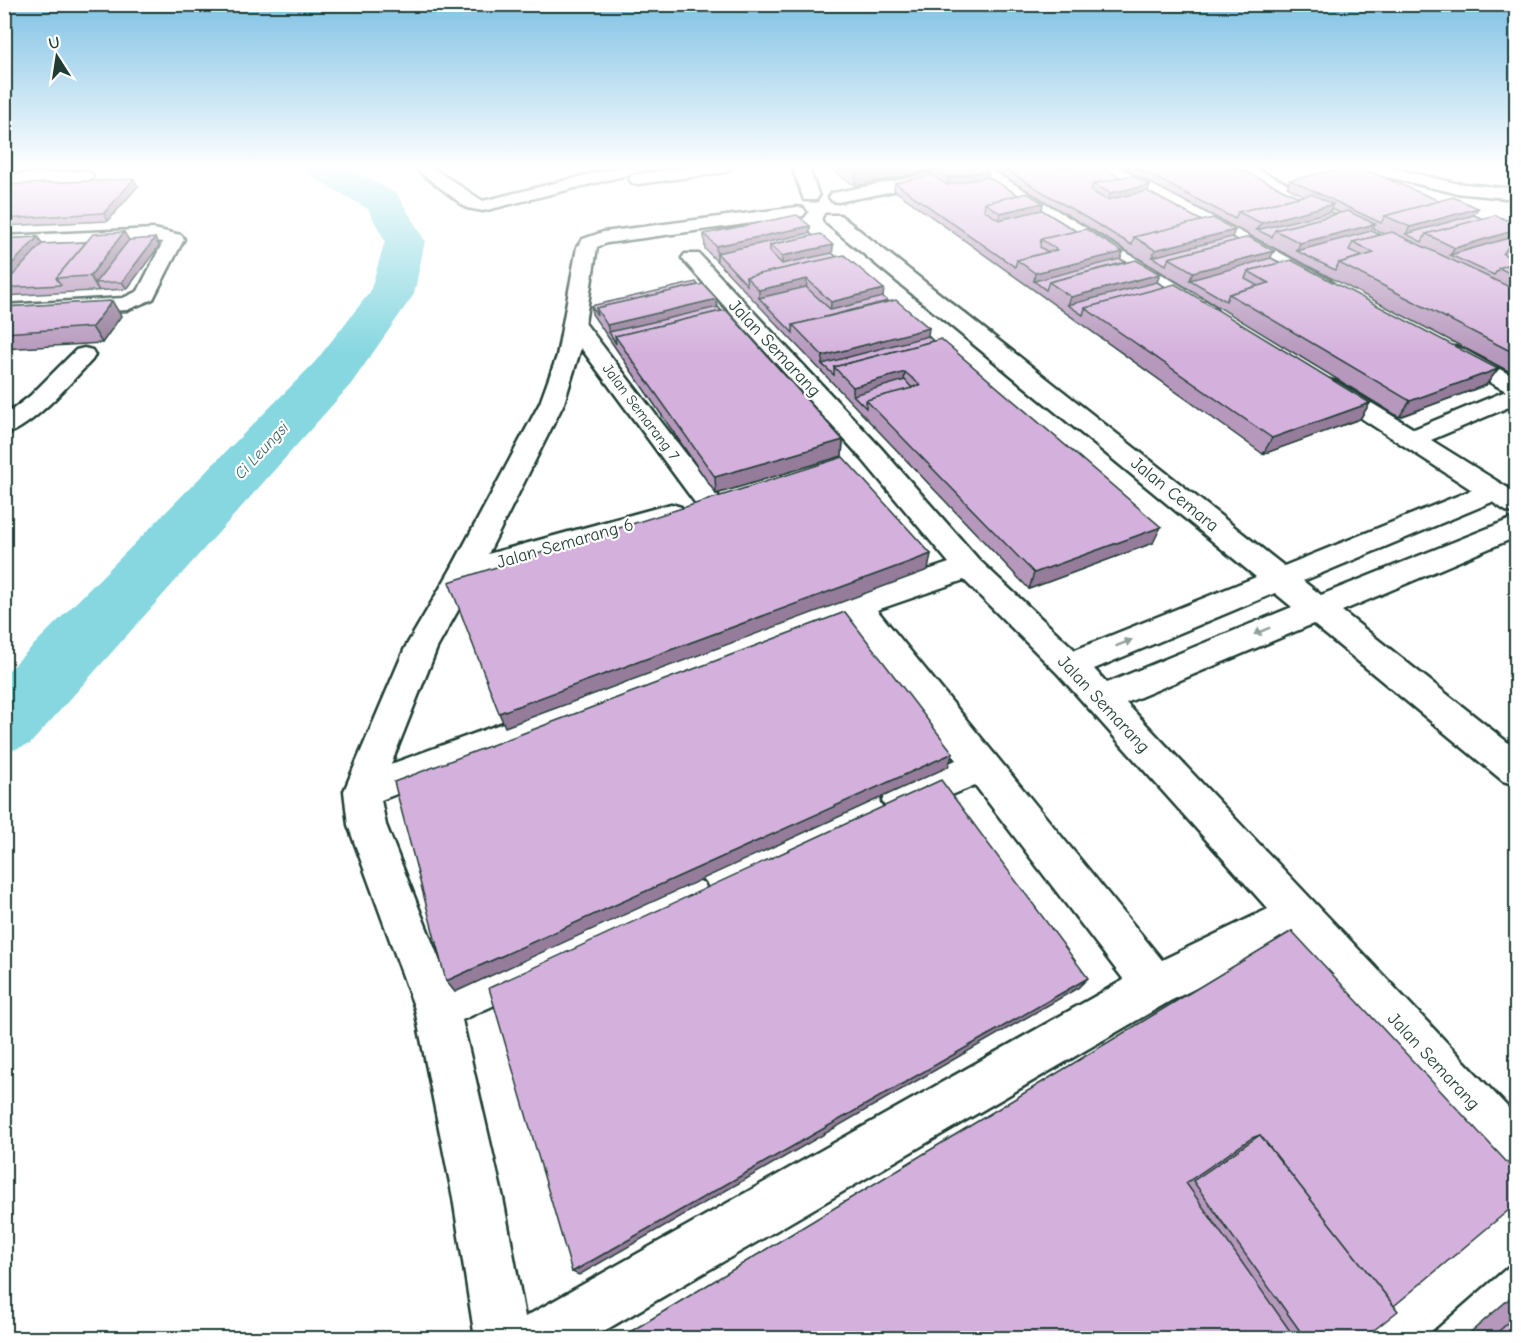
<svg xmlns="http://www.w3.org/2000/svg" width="1521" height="1343" font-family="'Comic Neue',sans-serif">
<rect width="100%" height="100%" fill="#fff"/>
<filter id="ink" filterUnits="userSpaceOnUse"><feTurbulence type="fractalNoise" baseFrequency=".0167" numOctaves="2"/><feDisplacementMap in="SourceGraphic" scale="12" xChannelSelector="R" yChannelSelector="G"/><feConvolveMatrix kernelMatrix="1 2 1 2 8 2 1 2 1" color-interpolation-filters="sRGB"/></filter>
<g filter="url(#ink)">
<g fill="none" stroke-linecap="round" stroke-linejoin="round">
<polygon fill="#86d7e0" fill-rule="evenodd" points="304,167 347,167 397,194 425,241 414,294 351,384 30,744 4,753 4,675 315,362 370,292 385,241 368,209 309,175"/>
<g stroke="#1f3d34" stroke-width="5">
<g id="minor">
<polygon points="413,167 431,167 483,201 619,167 645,167 643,171 483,211 467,208"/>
<polygon points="692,167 734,167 726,172 638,184 632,183 629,179 632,175 638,174"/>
<polygon points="792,167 808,167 819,196 816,200 804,200"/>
<polygon points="971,167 986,167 1214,306 1217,311 1214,316 1206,317 1198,316 972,173 970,169"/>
<polygon points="1099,167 1119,167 1329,279 1332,283 1329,287 1322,289 1315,287 1101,171"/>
<polygon points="1232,167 1252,167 1385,231 1387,235 1385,239 1371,239 1234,171"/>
<polygon points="1360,167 1387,167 1455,183 1516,189 1516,199 1455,193 1362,171"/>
<polygon points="84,171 90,172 93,176 90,180 4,185 4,175"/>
<polygon points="939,172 945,173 948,177 945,181 838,202 832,201 829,197 832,193 838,192"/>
<path d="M797,207L803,208L806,212L803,216L607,243L597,247L585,323L723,502L719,508L709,511L699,508L581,348L564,403L488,554L671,504L681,507L685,513L681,519L476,578L437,648L391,764L845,598L949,563L862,459L685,262L682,258L685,254H699L880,447L979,560L1075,650L1256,577L826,223L824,219L826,215H840L1284,566L1472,490L1321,392L1317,387L1321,382L1329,380L1337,382L1414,429L1506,391L1447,359L1444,354L1447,349L1455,347L1463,349L1516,378V404L1431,440L1516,493V514L1506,511L1492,502L1303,581L1321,595L1516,517V537L1342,611L1516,749V785L1503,781L1313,624L1126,703L1516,1116V1175L1499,1168L1295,939L1170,1001L592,1338H475L453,1198L415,1009L348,825L344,791L405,648L450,571L540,403L557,356L577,247L583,239L603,232ZM964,580L1058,674L1268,909L1162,960L877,610ZM1275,593L1292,607L1107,683L1094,669ZM850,620L956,760L888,790L882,801L888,812L901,817L975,785L1124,980L525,1317L503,1198L462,1020L704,909L710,896L704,883L690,877L448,982L386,825L381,800Z"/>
<polygon points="154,229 181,235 184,239 153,299 127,310 4,317 4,305 123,298 138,291 163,242 154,241 4,248 4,236"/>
<path d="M84,348L92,350L95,355L92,360C72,381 32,428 4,435V416L30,396L76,350Z"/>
<polygon points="1516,1199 1516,1257 1423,1338 1355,1338 1363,1319 1498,1206"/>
</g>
</g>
<use href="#minor" fill="#fff" fill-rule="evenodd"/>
</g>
<g fill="#b698bd" stroke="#1f3d34" stroke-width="1.5" fill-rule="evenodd">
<polygon points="827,167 984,167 988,177 1018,195 1043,203 1042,210 1076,231 1123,252 1120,259 1126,262 1160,274 1157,282 1370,403 1360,419 1263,454 894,190 895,183 932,175 933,170 855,186"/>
<polygon points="1000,167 1101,167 1271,258 1498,369 1486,385 1399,417 999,173"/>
<path d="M1120,167H1235L1299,197L1304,196L1287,187L1290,180L1474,215L1483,219L1516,224V374H1514ZM1331,209L1341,213L1336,214L1330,212ZM1372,228L1384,234L1380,235L1371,231Z"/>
<polygon points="4,185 138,186 108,221 4,226"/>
<polygon points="810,226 810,233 813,236 833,245 832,253 928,336 1153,543 1029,589 705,249 704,234"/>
<polygon points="38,237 42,244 129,240 159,246 127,289 4,296 4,239"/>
<polygon points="698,285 717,299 718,307 843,440 842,456 716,494 592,314 591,306"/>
<polygon points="112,301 121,316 102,343 4,349 4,307"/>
<polygon points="1292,931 1394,1306 1364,1338 620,1338"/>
<polygon points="1516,1293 1516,1338 1464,1338"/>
</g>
<g fill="#947c9a" stroke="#1f3d34" stroke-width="1.5">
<polygon points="883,167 947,167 855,186 856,172"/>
<polygon points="989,170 987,184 946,192 948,178"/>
<polygon points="134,179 138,186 108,221 104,213"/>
<polygon points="1150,185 1145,199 1105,208 1110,193"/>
<polygon points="1043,203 1040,217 997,227 1000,213"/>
<polygon points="1333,204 1326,219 1257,230 1261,223"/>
<polygon points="1478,208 1469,223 1406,234 1410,227"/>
<polygon points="1375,224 1367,238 1297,251 1300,243"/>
<polygon points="810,226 810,241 770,245 717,253 717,261 716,246"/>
<polygon points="1235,230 1229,244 1152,257 1155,250"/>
<polygon points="1516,230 1516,239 1450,255 1455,248"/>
<polygon points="124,232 133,247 95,283 99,291 90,276"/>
<polygon points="38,237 47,252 4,288 4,272"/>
<polygon points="155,238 159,246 127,289 122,282"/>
<polygon points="833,245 832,260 782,271 782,256"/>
<polygon points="1274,251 1267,265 1190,280 1193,272"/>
<polygon points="1123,252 1118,266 1034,281 1035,273"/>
<polygon points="1160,274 1154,289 1068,305 1071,297"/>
<polygon points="807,279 806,294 759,298 759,290"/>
<polygon points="884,289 882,305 830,318 831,302"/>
<polygon points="717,299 718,314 609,332 607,325"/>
<polygon points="112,301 121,316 102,343 92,327"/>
<polygon points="929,328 927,343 829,370 822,364 823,356"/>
<polygon points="1498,369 1486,385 1399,417 1410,401"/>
<polygon points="905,372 903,388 853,395 853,387"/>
<polygon points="1370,403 1360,419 1263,454 1272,438"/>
<polygon points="843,440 842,456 716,494 715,477"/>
<polygon points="1161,527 1153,543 1029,589 1034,573"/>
<polygon points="931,554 928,570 505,727 499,713"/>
<polygon points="953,753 948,767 455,992 446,981"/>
<polygon points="1088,978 1078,988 579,1275 572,1272"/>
</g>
<g fill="#d4b1dc" stroke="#1f3d34" stroke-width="1.5">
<polygon points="847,167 883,167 856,172"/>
<polygon points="944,167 984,167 989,170 948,178 933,169"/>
<polygon points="1001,167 1048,167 1051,168 1059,167 1101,167 1122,178 1093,184 1091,191 1107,200 1147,191 1202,221 1134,237 1132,245"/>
<polygon points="1135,167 1235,167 1299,197 1238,212 1235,219"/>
<polygon points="1348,167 1359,167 1440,201 1385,216 1381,223 1290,180"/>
<polygon points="932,175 947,185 988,177 1018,195 985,203 984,210 999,220 1042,210 1076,231 1041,239 1040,247 1048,252 1017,260 1015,267 895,183"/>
<polygon points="1132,175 1150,185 1110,193 1093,184"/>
<polygon points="134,179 104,213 4,219 4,185"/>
<polygon points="1027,193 1043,203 1000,213 985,203"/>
<polygon points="1311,194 1333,204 1261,223 1238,212"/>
<polygon points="1453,197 1478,208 1410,227 1385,216"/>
<polygon points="1348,211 1375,224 1300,243 1275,230"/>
<polygon points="1330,212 1336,214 1275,230 1272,237 1257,230"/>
<polygon points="797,215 810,226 716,246 704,234"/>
<polygon points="1474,215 1483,219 1426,234 1422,242 1406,234"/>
<polygon points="1495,215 1516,224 1516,230 1455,248 1426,234"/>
<polygon points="1213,218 1235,230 1155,250 1134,237"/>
<polygon points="1086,229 1123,252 1035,273 1017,260 1057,250 1041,239"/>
<polygon points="1371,231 1380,235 1353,242 1349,250 1362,256 1339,263 1335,270 1297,251"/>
<polygon points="124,232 90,276 56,278 93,234"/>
<polygon points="1392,232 1516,290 1516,354 1339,263 1374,253 1353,242"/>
<polygon points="810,233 813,236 770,245 770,252 782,264 832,253 837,257 746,277 747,285 717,253"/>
<polygon points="820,234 833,245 782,256 770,245"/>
<polygon points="1516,236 1516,244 1508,247 1503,254 1516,260 1516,262 1499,268 1494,275 1450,255"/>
<polygon points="38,237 4,272 4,239"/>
<polygon points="1232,237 1238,240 1169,258 1166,265 1152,257"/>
<polygon points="1249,237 1274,251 1193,272 1169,258"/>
<polygon points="155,238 122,282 95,283 129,240"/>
<polygon points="86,242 56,278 61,285 4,288 4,285 42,244"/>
<polygon points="1516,244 1516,250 1508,247"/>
<polygon points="844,255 884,289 831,302 807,279 759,290 746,277"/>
<polygon points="1271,258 1280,263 1248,271 1245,279 1258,286 1229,294 1226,301 1190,280"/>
<polygon points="1120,259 1126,262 1049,282 1046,290 1034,281"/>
<polygon points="1136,260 1160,274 1071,297 1049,282"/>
<polygon points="1291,260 1498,369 1410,401 1229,294 1269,283 1248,271"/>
<polygon points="1516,262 1516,276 1499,268"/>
<polygon points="696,282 698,285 596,308 597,315 591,306"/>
<polygon points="1157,282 1165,287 1085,308 1083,315 1068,305"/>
<polygon points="703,284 717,299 607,325 596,308"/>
<polygon points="1175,284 1370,403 1272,438 1085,308"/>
<polygon points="806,287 831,310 883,297 888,301 793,325 793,333 759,298"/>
<polygon points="896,300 929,328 823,356 793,325"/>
<polygon points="112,301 92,327 4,333 4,307"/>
<polygon points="718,307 721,311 615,336 616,344 609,332"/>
<polygon points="726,310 843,440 715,477 615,336"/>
<polygon points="928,336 933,341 834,367 834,375 822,364"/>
<polygon points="941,339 1161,527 1034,573 866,400 920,385 905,372 853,387 834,367"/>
<polygon points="905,380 912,388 866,400 866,408 853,395"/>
<polygon points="843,457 931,554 499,713 449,582"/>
<polygon points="845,612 953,753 446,981 394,782"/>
<polygon points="941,780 1088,978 572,1272 489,988"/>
<polygon points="1292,931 1516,1172 1516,1204 1394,1306 1260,1135 1252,1138 1186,1183 1295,1338 620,1338"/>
<polygon points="1260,1135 1398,1311 1364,1338 1305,1338 1193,1181"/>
<polygon points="1516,1316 1516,1338 1491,1338"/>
</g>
<defs><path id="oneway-solid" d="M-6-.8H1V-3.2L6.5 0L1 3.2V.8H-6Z" transform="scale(1.5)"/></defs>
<g fill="#8f9e9a">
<use href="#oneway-solid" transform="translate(1262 631) rotate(157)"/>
<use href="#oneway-solid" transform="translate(1124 643) rotate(-22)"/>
</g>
</g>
<linearGradient id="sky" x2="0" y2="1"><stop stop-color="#81c2e5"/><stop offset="0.47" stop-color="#fff"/><stop offset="1" stop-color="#fff" stop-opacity="0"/></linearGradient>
<rect width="1521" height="355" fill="url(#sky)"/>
<g text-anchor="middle" stroke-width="4.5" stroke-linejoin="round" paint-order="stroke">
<g font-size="15" fill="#1f3d34" stroke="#fff">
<text transform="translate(641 412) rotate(53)" y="5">Jalan Semarang 7</text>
</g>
<g font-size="16" font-style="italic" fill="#39645f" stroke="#fff">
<text transform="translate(261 450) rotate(-47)" y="6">Ci Leungsi</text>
</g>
<g font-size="18" fill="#1f3d34" stroke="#fff">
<text transform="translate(775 348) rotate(47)" y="6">Jalan Semarang</text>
<text transform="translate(1175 494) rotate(39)" y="6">Jalan Cemara</text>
<text transform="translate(565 543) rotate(-16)" y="6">Jalan Semarang 6</text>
<text transform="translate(1104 704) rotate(47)" y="6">Jalan Semarang</text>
<text transform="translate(1434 1061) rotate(47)" y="6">Jalan Semarang</text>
</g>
</g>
<rect width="1521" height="1343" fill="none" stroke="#fff" stroke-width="24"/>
<rect x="12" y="12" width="1497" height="1319" fill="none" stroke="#1f3d34" stroke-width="2" filter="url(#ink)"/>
<g transform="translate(57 57) rotate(348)" stroke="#ffffff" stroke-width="4.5" paint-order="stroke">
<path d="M0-4.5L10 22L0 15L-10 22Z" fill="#1f3d34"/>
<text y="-9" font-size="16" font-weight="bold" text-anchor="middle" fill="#1f3d34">U</text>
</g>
</svg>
